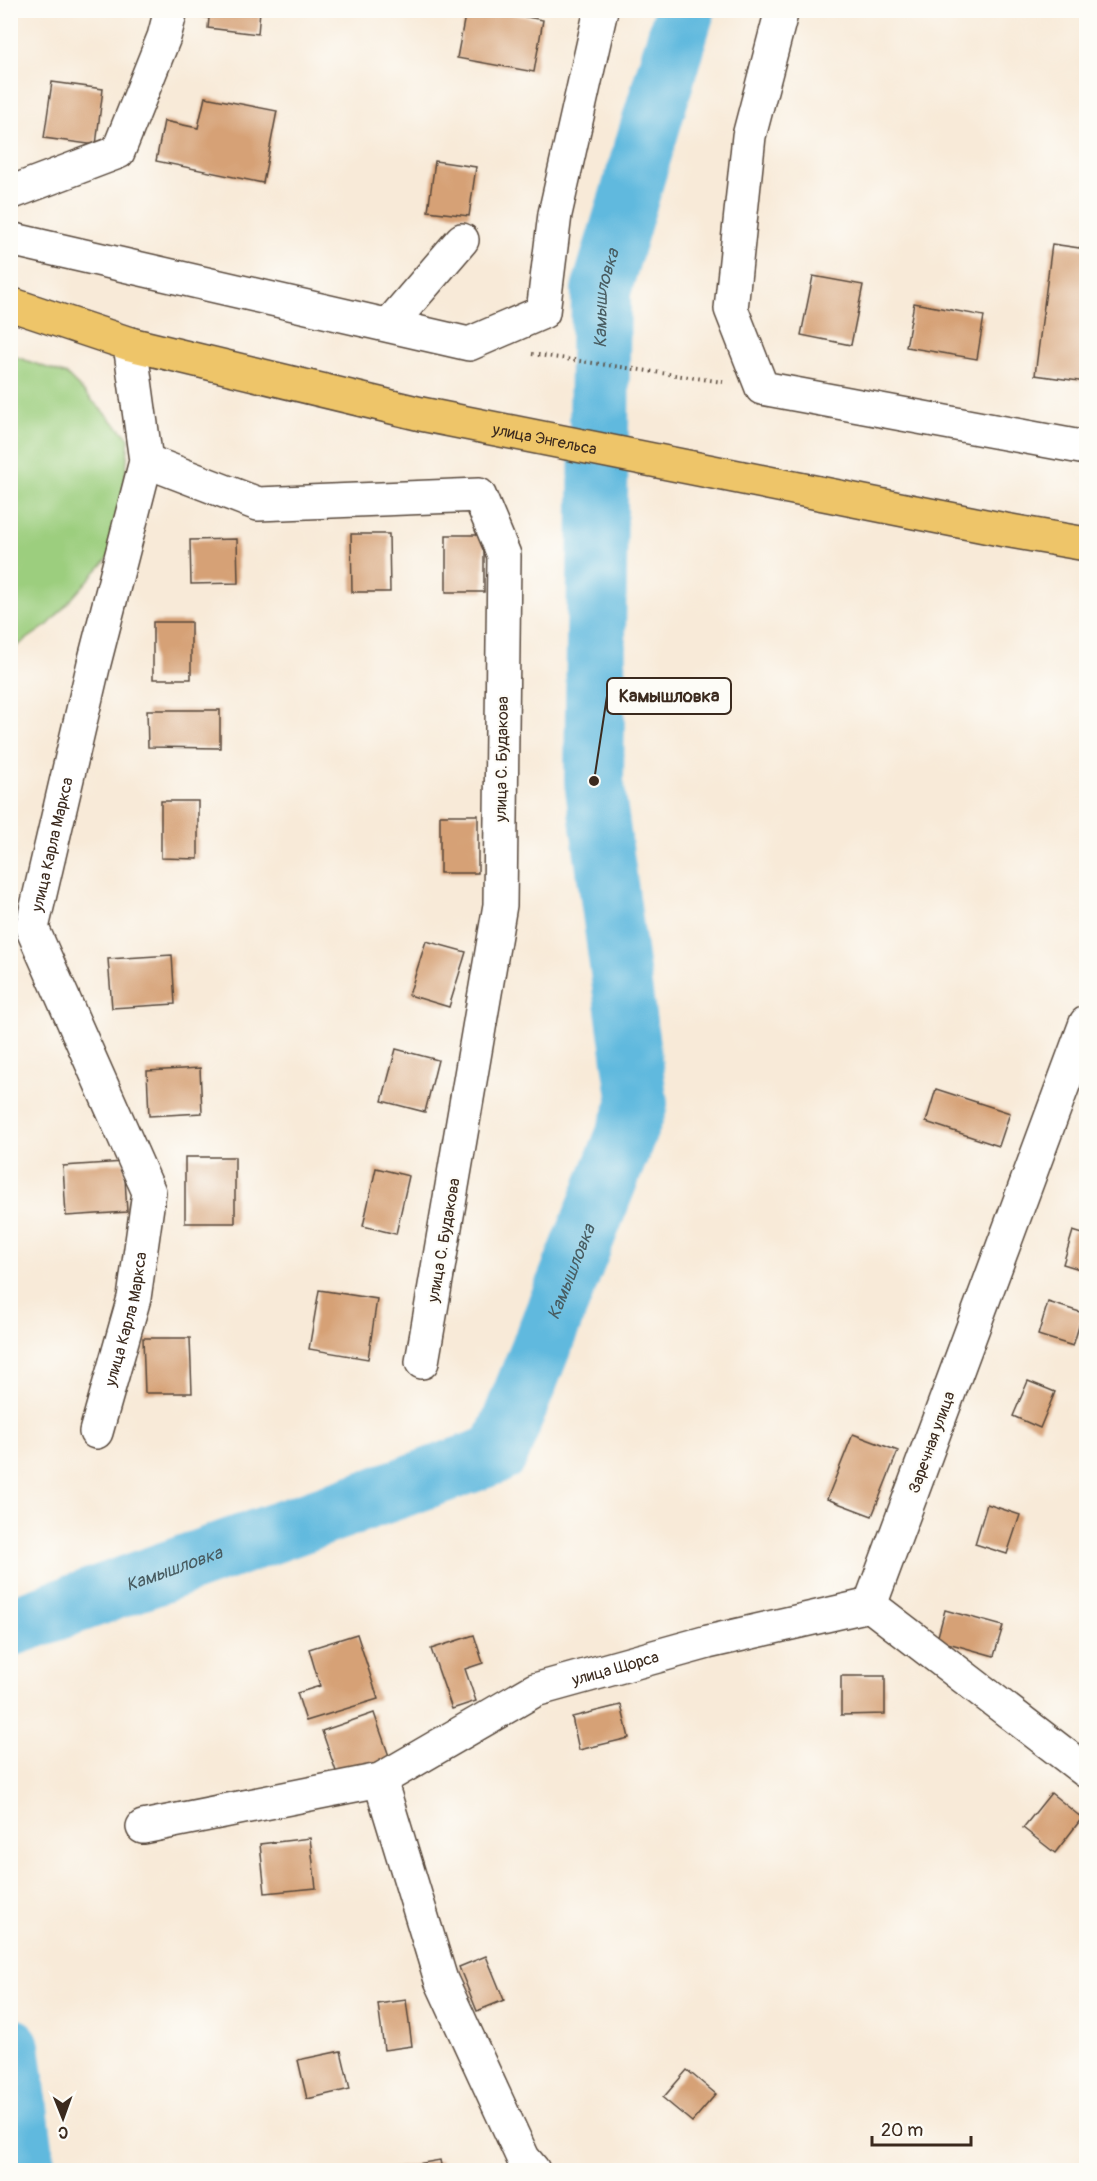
<svg xmlns="http://www.w3.org/2000/svg" width="1097" height="2181" font-family="Pangolin,sans-serif">
<rect width="100%" height="100%" fill="#fdfcf7"/>
<filter id="ink" filterUnits="userSpaceOnUse"><feTurbulence type="fractalNoise" baseFrequency=".0167" numOctaves="2"/><feDisplacementMap in="SourceGraphic" scale="12" xChannelSelector="R" yChannelSelector="G"/><feConvolveMatrix kernelMatrix="1 2 1 2 8 2 1 2 1" color-interpolation-filters="sRGB"/></filter>
<filter id="wash" filterUnits="userSpaceOnUse"><feTurbulence type="fractalNoise" baseFrequency=".008" numOctaves="4" result="noise"/><feDisplacementMap in="SourceGraphic" scale="24" xChannelSelector="R" yChannelSelector="G"/><feGaussianBlur stdDeviation="1.35" result="paint"/><feColorMatrix in="noise" values="0 0 0 0 0 0 0 0 0 0 0 0 0 0 0 0 0 1.4 0 .05"/><feComposite in="paint" operator="in"/></filter>
<g filter="url(#wash)">
<rect width="100%" height="100%" fill="#f8ead8"/>
<polygon fill="#9cce7e" stroke="#6c7c4e" stroke-width="1.5" points="11,355 67,375 129,438 119,546 49,624 11,650"/>
<g fill="none" stroke-linecap="round" stroke-linejoin="round">
<g stroke="#61b9de" stroke-width="60">
<path id="s1" d="M10,1627L499,1453L638,1104L594,781L601,291L685,10"/>
<polyline points="10,2047 26,2170"/>
</g>
</g>
<g id="blocks">
<g fill="#d6a176">
<polygon points="189,10 260,10 258,34 208,28 209,18 189,15"/>
<polygon points="466,10 489,10 543,20 534,72 457,58"/>
<polygon points="52,82 103,89 96,145 44,138"/>
<polygon points="205,97 277,111 263,183 156,161 164,121 198,128"/>
<polygon points="435,161 476,167 469,216 428,211"/>
<polygon points="1052,244 1086,249 1086,382 1035,375"/>
<polygon points="813,276 863,285 851,345 801,335"/>
<polygon points="914,303 984,316 977,359 906,347"/>
<polygon points="351,534 389,534 390,592 352,592"/>
<rect x="446" y="535" width="38" height="57"/>
<polygon points="237,539 238,583 191,584 190,540"/>
<rect x="153" y="622" width="38" height="57"/>
<polygon points="147,710 220,710 220,748 148,747"/>
<polygon points="161,801 198,801 198,859 161,858"/>
<rect x="440" y="815" width="38" height="58"/>
<polygon points="426,941 466,952 449,1007 409,995"/>
<polygon points="172,955 175,1004 112,1008 108,959"/>
<polygon points="396,1049 438,1060 425,1112 382,1101"/>
<polygon points="200,1068 202,1113 149,1116 147,1071"/>
<polygon points="936,1089 1010,1113 999,1146 926,1122"/>
<rect x="185" y="1157" width="50" height="66"/>
<polygon points="124,1162 127,1212 66,1216 63,1166"/>
<polygon points="376,1168 409,1176 396,1234 363,1226"/>
<polygon points="1073,1231 1086,1235 1086,1271 1063,1264"/>
<polygon points="319,1290 377,1299 368,1359 309,1349"/>
<polygon points="1048,1302 1083,1313 1073,1346 1038,1335"/>
<polygon points="143,1338 190,1338 192,1393 145,1393"/>
<polygon points="1028,1381 1055,1392 1040,1428 1013,1416"/>
<polygon points="853,1434 898,1451 872,1516 827,1499"/>
<polygon points="987,1504 1020,1515 1007,1554 975,1544"/>
<polygon points="945,1610 1003,1626 994,1656 937,1640"/>
<polygon points="357,1634 378,1699 306,1721 297,1693 320,1686 309,1649"/>
<polygon points="474,1635 483,1663 465,1669 476,1701 452,1709 431,1649"/>
<polygon points="841,1676 885,1676 885,1714 841,1715"/>
<polygon points="621,1705 629,1738 579,1750 572,1717"/>
<polygon points="374,1713 390,1759 338,1777 322,1731"/>
<polygon points="1051,1793 1082,1818 1055,1853 1023,1828"/>
<polygon points="310,1838 316,1888 265,1893 260,1844"/>
<polygon points="486,1956 504,2000 477,2011 459,1967"/>
<polygon points="406,2000 412,2046 384,2050 378,2004"/>
<polygon points="341,2051 350,2089 307,2099 298,2060"/>
<polygon points="687,2070 716,2094 692,2122 663,2098"/>
<polygon points="440,2160 442,2170 389,2170 389,2169"/>
</g>
</g>
</g>
<g filter="url(#ink)">
<use href="#blocks" fill-opacity="0" stroke="#57473a" stroke-width="1.5"/>
<g fill="none" stroke-linecap="round" stroke-linejoin="round">
<g stroke="#57473a" stroke-width="36">
<g id="minor">
<polyline points="782,10 749,136 731,309 762,388 1086,448"/>
<polyline points="10,193 118,152 164,37 171,10"/>
<polyline points="10,239 469,344 543,312 555,214 601,10"/>
<polyline points="389,325 462,240"/>
<polyline points="146,461 258,504 479,495 504,555 500,905 422,1362"/>
<polyline points="1086,1023 870,1605 1086,1771"/>
<path id="s2" d="M96,1432L134,1298L149,1192L32,928L94,663L146,461L130,344"/>
<polyline points="380,1780 441,1980 523,2158 533,2170"/>
<path id="s3" d="M143,1827L380,1780L535,1690L708,1642L870,1605"/>
</g>
</g>
<g stroke="#57473a" stroke-width="36">
<g id="major">
<path id="s4" d="M10,304L130,344L421,414L1005,530L1086,544"/>
</g>
</g>
<polyline stroke="#57473a" stroke-width="4" stroke-dasharray="1.5 4.5" stroke-linecap="butt" points="532,354 723,382"/>
<use href="#minor" stroke="#fff" stroke-width="33"/>
<use href="#major" stroke="#eec569" stroke-width="33"/>
</g>
</g>
<g text-anchor="middle" stroke-width="4.5" stroke-linejoin="round" paint-order="stroke">
<g font-size="16" fill="#3b2a1e" stroke="#fdfcf7">
<text dy="6" stroke="none"><textPath href="#s4" startOffset="552">улица Энгельса</textPath></text>
<text transform="translate(501 759) rotate(-89)" y="6">улица С. Будакова</text>
<text dy="6" stroke="none"><textPath href="#s2" startOffset="621">улица Карла Маркса</textPath></text>
<text transform="translate(443 1240) rotate(-80)" y="6">улица С. Будакова</text>
<text dy="6" stroke="none"><textPath href="#s2" startOffset="117">улица Карла Маркса</textPath></text>
<text transform="translate(931 1442) rotate(-70)" y="6">Заречная улица</text>
<text dy="6" stroke="none"><textPath href="#s3" startOffset="504">улица Щорса</textPath></text>
</g>
<g font-size="18" font-style="italic" fill="#485c61" stroke="#fdfcf7">
<text dy="6" stroke="none"><textPath href="#s1" startOffset="1704">Камышловка</textPath></text>
<text dy="6" stroke="none"><textPath href="#s1" startOffset="714">Камышловка</textPath></text>
<text dy="6" stroke="none"><textPath href="#s1" startOffset="174">Камышловка</textPath></text>
</g>
</g>
<path fill="none" stroke="#3b2a1e" stroke-width="2" d="M594 781L607 696"/>
<circle fill="#3b2a1e" stroke="#fdfcf7" stroke-width="2" cx="594" cy="781" r="6"/>
<rect fill="#fdfcf7" stroke="#3b2a1e" stroke-width="2" x="607" y="678" width="124" height="36" rx="6"/>
<g font-size="18" text-anchor="middle" font-weight="bold" fill="#3b2a1e">
<text x="669" y="702">Камышловка</text>
</g>
<rect width="1097" height="2181" fill="none" stroke="#fdfcf7" stroke-width="36"/>
<g transform="translate(63 2118) rotate(179)" stroke="#fdfcf7" stroke-width="4.5" paint-order="stroke">
<path d="M0-4.5L10 22L0 15L-10 22Z" fill="#3b2a1e"/>
<text y="-9" font-size="16" font-weight="bold" text-anchor="middle" fill="#3b2a1e">С</text>
</g>
<path d="M872 2136v9h99v-9" fill="none" stroke="#3b2a1e" stroke-width="3"/>
<text x="881" y="2136" font-size="18" fill="#3b2a1e" stroke="#fdfcf7" stroke-width="4.5" paint-order="stroke">20 m</text>
</svg>
